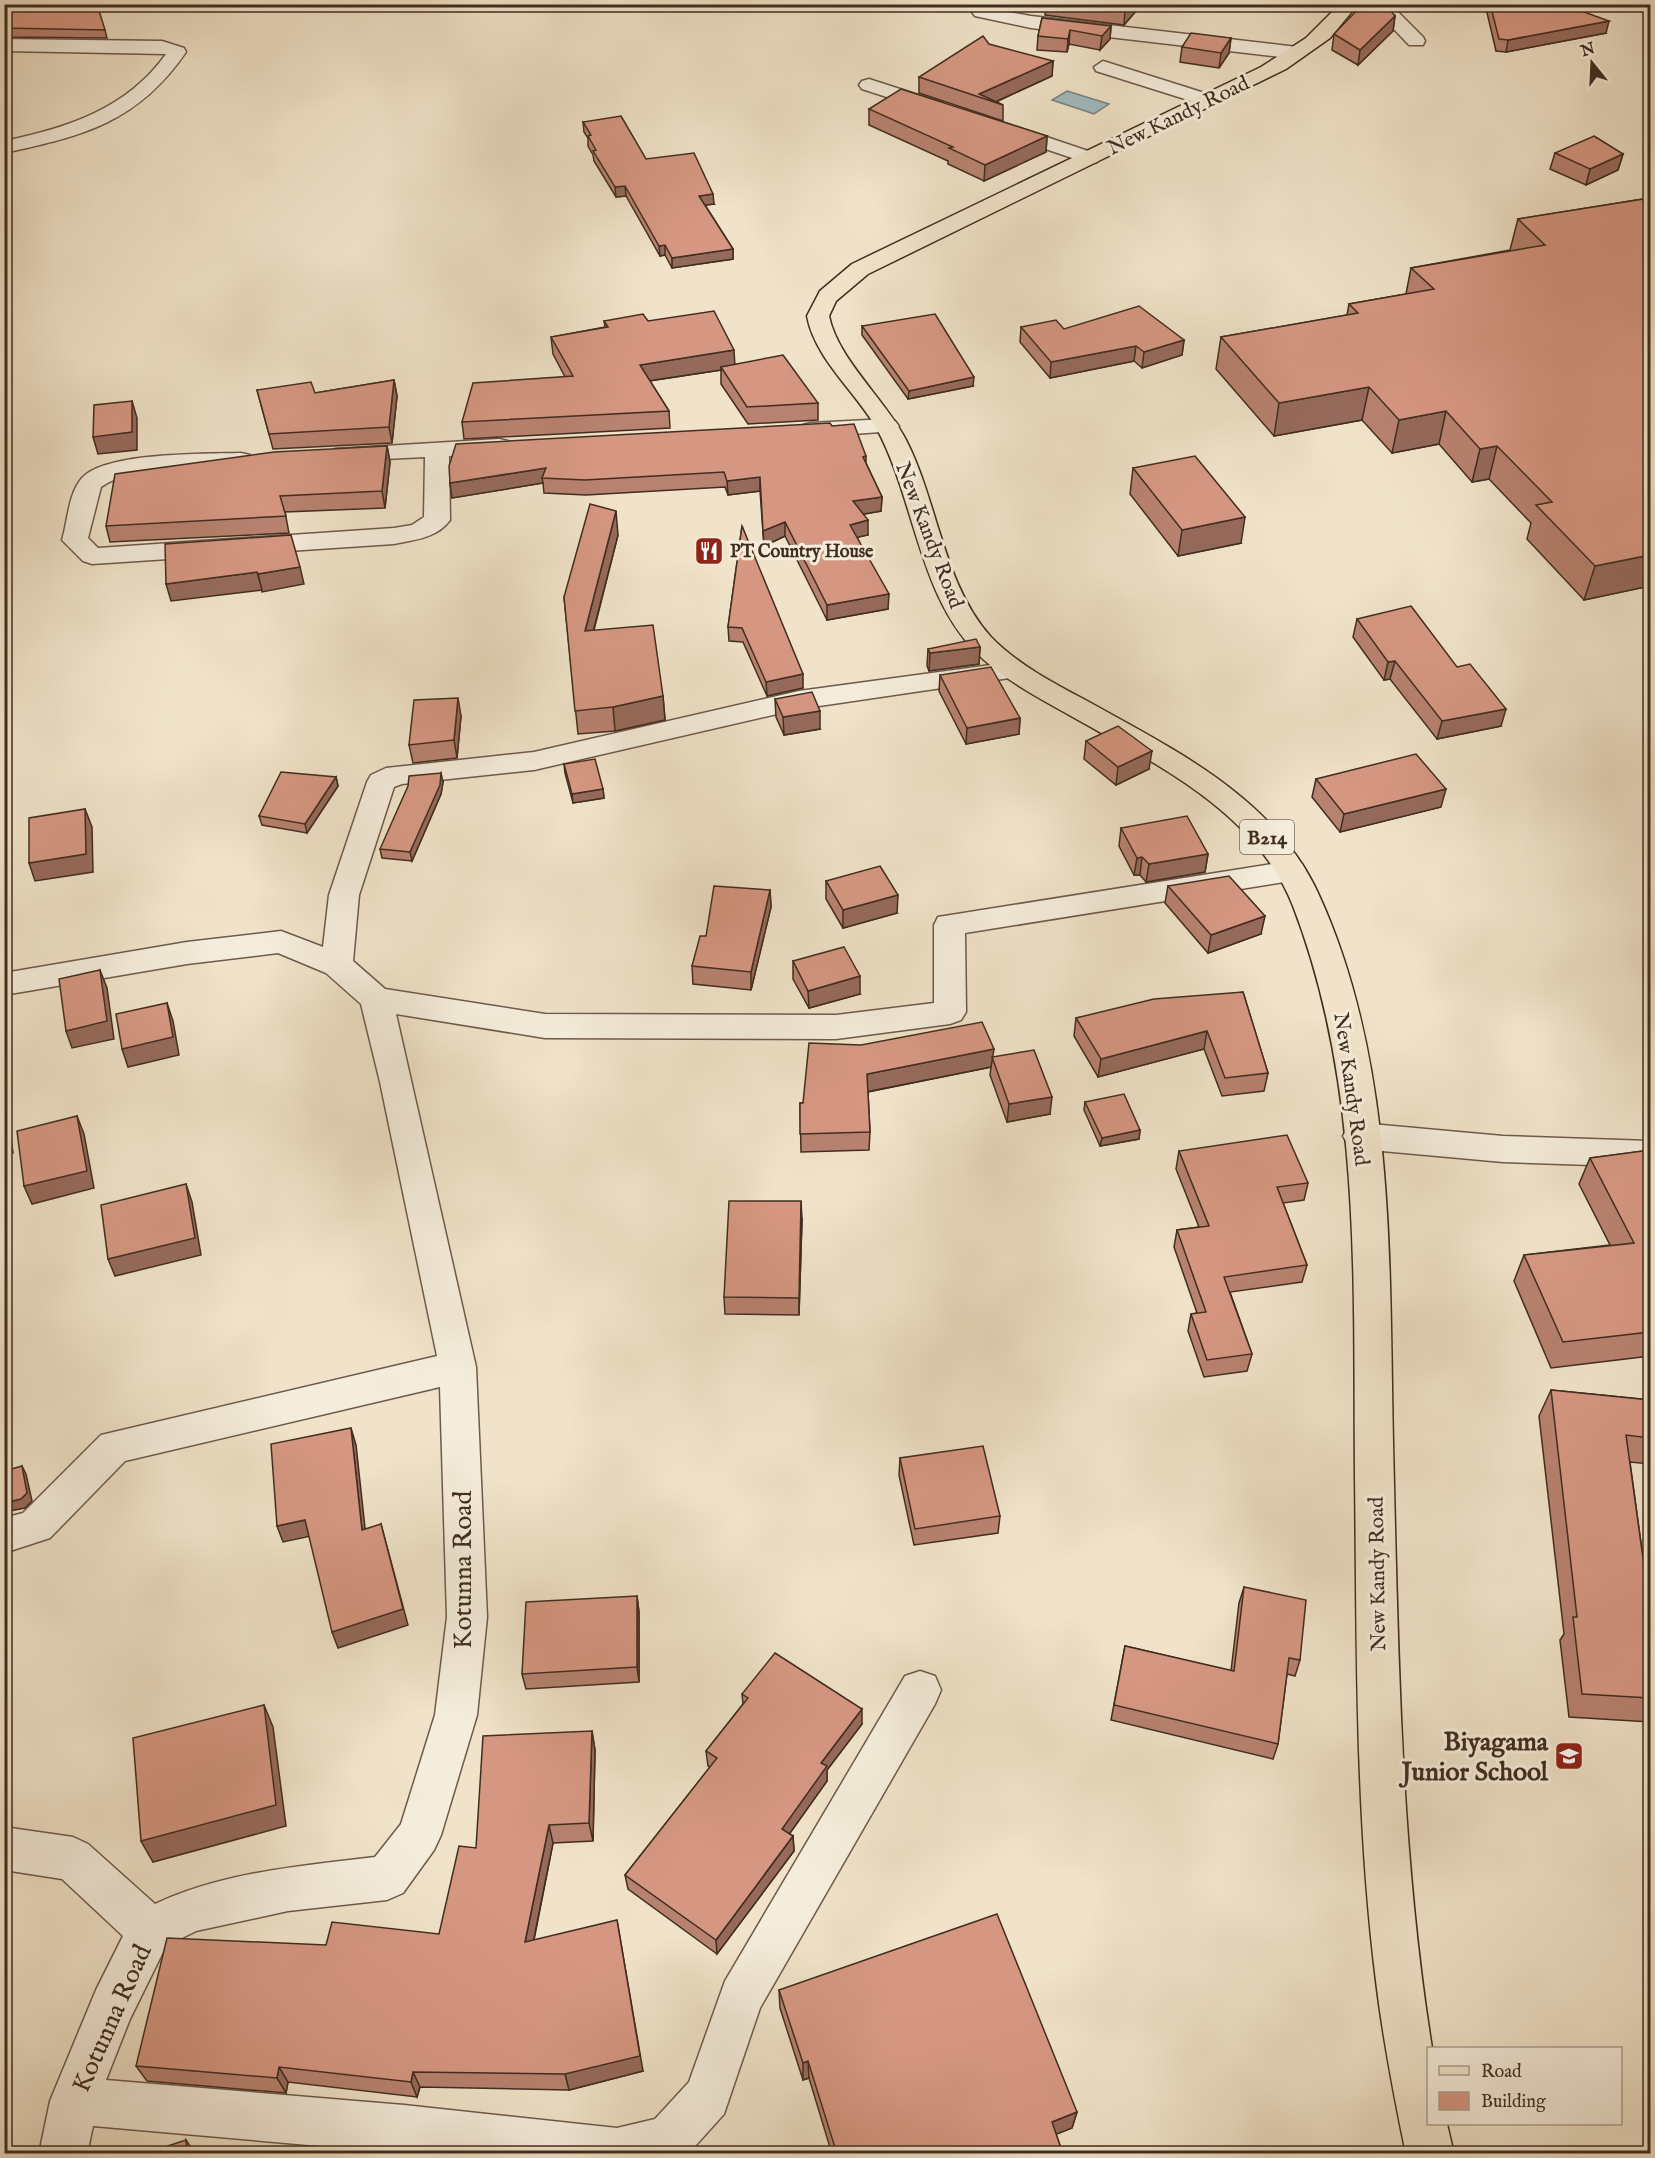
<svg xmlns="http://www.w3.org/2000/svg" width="1655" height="2158" font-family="'IM FELL English',serif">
<rect width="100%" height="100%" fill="#f0e3c9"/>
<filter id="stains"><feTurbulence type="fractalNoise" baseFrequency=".00333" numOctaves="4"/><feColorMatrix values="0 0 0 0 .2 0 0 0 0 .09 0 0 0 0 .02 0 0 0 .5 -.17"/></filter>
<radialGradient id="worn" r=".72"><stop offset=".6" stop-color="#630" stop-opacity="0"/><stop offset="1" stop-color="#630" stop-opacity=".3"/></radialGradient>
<polygon fill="#a0bbc1" stroke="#7a8280" stroke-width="1.5" points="1067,91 1109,104 1094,114 1052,100"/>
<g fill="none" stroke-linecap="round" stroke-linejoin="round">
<g stroke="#6d5a4a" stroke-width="3">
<g id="minor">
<polygon points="1370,4 1390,4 1423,37 1425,41 1423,45 1409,45"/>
<polygon points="981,7 1031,16 1297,47 1306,53 1297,59 1031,28 975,16 972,12"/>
<path d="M4,39L162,41L184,48L186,52C138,122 84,136 4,153V141C67,128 127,109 166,54L4,51Z"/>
<polygon points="1103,61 1214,96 1217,100 1207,106 1096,71 1094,67"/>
<polygon points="869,79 943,103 946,107 936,113 862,89 859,85 862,81"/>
<polygon points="1005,123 1097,154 1100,158 1097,162 1090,164 998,133 995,129 998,125"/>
<polygon points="887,419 895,421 899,426 895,431 811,437 803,435 799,430 803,425 811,423"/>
<path d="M499,439L508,441L511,446L508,451L449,456L450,520C437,538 414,540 394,544L92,564L83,561L62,540C68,521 68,494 82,478C105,452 206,454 241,453L250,455L253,460L250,465L241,467C200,469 136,463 101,487L88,538L98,548L394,528L412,525L424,517L425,457L344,461L335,459L332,454L335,449Z"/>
<path d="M1013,662L1023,664L1027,670L1023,676L799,709L534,770L402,784L394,787L359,895L353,961L385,989L545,1014L836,1015L934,1003V925L938,917L1291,861L1302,864L1306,871L1302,878L1291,881L965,933L966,1012L961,1020L950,1024L836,1039L545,1038L396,1014L476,1367L487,1617L477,1715L441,1835L434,1850L403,1893L387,1900L288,1911L196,1931L166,1946L130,2019L106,2080L404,2105L617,2128L655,2119L689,2082L725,1981L905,1676L920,1671L935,1676L941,1690L935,1704L760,2008L724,2114L688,2154H411L93,2126L87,2154H39L50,2101L96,1990L123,1936L62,1879L4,1870V1827L73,1837L88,1844L155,1904C223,1872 301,1866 375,1857L401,1824L435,1715L447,1617L440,1387L125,1461L50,1538L4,1553V1518L23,1513L101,1435L437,1356L380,1082L361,1004L326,973L278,953L187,964L4,995V973L187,942L281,931L323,947L329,895L367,782L371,775L386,768L534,752L799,691Z"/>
<polygon points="1360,1123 1503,1136 1650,1141 1650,1167 1503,1162 1360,1149 1348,1145 1343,1136 1348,1127"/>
</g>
</g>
<g stroke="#412d1f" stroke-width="3">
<path id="primary" d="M1340,4H1358L1330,38L1286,69L868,274L836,301L829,316C838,360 886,400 906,440C938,502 943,584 991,637C1018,665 1055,684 1089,702C1175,750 1274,798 1318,893C1396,1062 1389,1260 1393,1443C1398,1645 1400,1848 1432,2048H1428V2124H1447L1454,2154H1406C1394,2096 1383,2039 1376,1981C1355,1814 1357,1644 1355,1476C1353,1286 1363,1087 1293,906C1256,811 1154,763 1071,716C1041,699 1010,683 984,660C918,601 917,504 877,429C856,392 815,359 807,316L820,291L852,264L1261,67L1306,38Z"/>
</g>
<use href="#minor" fill="#f5eddc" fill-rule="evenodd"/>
<use href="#primary" fill="#f0e3c9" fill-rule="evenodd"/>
</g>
<g fill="#b88270" stroke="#412d1f" stroke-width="1.5">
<polygon points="4,4 105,30 107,38 4,37"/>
<polygon points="1046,4 1142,4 1124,25 1045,15"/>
<polygon points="1485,4 1562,4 1606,33 1506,52 1496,51"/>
<polygon points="1395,16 1393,31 1358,65 1332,50 1334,34"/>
<polygon points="1042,18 1111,26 1110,39 1100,50 1069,44 1067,52 1037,50 1038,36"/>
<polygon points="1231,38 1229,53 1219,68 1180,62 1182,47"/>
<polygon points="1053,61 1052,76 996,102 1003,105 1003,121 919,93 919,77"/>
<polygon points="869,109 1047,136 1046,152 984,181 948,164 948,161 869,125"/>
<polygon points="583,122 646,159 714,204 705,205 733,249 733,259 672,268 665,255 660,256 626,196 616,197 594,161 593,155 588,146 588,138 584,132"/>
<polygon points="1555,153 1623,154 1618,170 1586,185 1550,169"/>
<polygon points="1650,198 1650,586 1584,600 1527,539 1531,523 1489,479 1472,482 1439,444 1392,453 1362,420 1274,436 1216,369 1221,337 1347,315 1349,304 1406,294 1411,268 1510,250 1518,219"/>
<polygon points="604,321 648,321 735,364 818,403 818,420 748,424 721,384 721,370 650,381 669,411 670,428 464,439 462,422 565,377 553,354 551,337 605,327"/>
<polygon points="862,326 973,386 908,399 862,335"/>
<polygon points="1021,327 1064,329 1184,340 1182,355 1142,368 1134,361 1050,378 1020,342"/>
<polygon points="394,380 397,396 392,443 273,449 257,390 315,393"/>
<polygon points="832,426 866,456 866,463 882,497 881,511 863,514 868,535 857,537 888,609 827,620 785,536 764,546 760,491 728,495 725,487 586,495 544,493 543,483 452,498 450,483"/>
<polygon points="387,446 390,462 385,508 285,512 289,533 110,542 106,526"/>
<polygon points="1133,468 1241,543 1178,556 1130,494"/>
<polygon points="742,526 803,688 767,696 743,642 729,641 728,627"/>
<polygon points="618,535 594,630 663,696 665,720 615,731 578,734 564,597"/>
<polygon points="1357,619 1501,726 1437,739 1390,679 1384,680 1353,637"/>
<polygon points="980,647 979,664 929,671 927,666 928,649"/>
<polygon points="940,675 1020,718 1019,734 966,744 939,691"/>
<polygon points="775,699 820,729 784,735 776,717"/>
<polygon points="461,716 457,758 413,763 409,745"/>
<polygon points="1086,741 1149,769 1116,785 1084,759"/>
<polygon points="564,764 603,789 604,798 573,803 565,773"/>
<polygon points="336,777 338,786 307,833 262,825 259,816"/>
<polygon points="1316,779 1441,807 1340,832 1312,797"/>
<polygon points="443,782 441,794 412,861 382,858 380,849"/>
<polygon points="1121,828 1208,854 1205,872 1146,882 1140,875 1134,875 1119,846"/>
<polygon points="826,881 897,913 843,928 826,899"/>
<polygon points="1168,886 1261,934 1208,953 1165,903"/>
<polygon points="770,890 771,907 751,990 693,984 692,966 706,936"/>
<polygon points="793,961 860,994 809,1008 793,979"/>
<polygon points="1243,992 1268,1073 1264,1091 1222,1096 1204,1049 1098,1077 1074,1036 1076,1018"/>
<polygon points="993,1057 1050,1114 1007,1122 990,1075 991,1067 868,1092 870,1132 869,1150 801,1152 800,1103 803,1103"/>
<polygon points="1085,1102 1140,1130 1139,1139 1100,1146 1084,1110"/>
<polygon points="1650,1150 1650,1356 1551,1368 1514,1281 1524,1255 1610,1245 1579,1184 1590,1158"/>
<polygon points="1179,1151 1308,1183 1304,1200 1283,1203 1307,1265 1302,1282 1230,1292 1252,1354 1247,1371 1204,1377 1188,1331 1191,1314 1197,1313 1174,1247 1177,1230 1199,1227 1176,1169"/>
<polygon points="802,1219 799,1315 725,1314 724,1297"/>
<polygon points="1551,1390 1650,1400 1650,1464 1630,1462 1650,1609 1650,1722 1569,1717 1560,1640 1564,1634 1539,1416"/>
<polygon points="900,1458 1000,1516 998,1533 914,1545 899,1475"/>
<polygon points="1244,1587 1300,1660 1295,1676 1287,1674 1278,1744 1273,1759 1111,1720 1125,1646 1231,1671 1239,1603"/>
<polygon points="637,1596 639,1612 639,1682 526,1689 522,1674"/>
<polygon points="742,1694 862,1724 827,1770 827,1781 789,1834 793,1836 794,1851 717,1954 628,1889 625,1875 710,1767 708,1766 706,1751 743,1704"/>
<polygon points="592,1731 595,1750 593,1841 553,1843 534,1940 643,2071 569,2090 420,2087 417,2097 288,2082 286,2093 147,2081 136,2066 326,1945 439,1934 476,1848"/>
<polygon points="779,1990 1077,2112 1072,2128 1056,2134 1063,2154 832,2154 809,2078 803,2080 780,2008"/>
</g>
<g fill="#966a5b" stroke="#412d1f" stroke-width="1.5">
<polygon points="1130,4 1142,4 1124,25 1125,9"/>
<polygon points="1395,16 1393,31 1358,65 1360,50"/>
<polygon points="1609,21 1606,33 1506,52 1508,40"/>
<polygon points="1111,26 1110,39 1100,50 1102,36"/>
<polygon points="1070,30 1069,44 1067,52 1068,39"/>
<polygon points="1231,38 1229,53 1219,68 1221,53"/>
<polygon points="1053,61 1052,76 995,102 979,94"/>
<polygon points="1047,136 1046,152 984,181 985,165"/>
<polygon points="1623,154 1618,170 1586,185 1590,169"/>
<polygon points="625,186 626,196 616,197 615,187"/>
<polygon points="713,194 714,204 699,206 699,196"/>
<polygon points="665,245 665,255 660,256 659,246"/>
<polygon points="733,249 733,259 672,268 672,258"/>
<polygon points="1184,340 1182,355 1142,368 1144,352"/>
<polygon points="1136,346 1134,361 1050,378 1051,362"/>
<polygon points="734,350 735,367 721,367 721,370 641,382 640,365"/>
<polygon points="974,377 973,386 908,399 909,391"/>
<polygon points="394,380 397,396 392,443 389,427"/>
<polygon points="1369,387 1362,420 1274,436 1279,403"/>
<polygon points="132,401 137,418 137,450 98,454 93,437"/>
<polygon points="1446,411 1439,444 1392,453 1399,420"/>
<polygon points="387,446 390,462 385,508 382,491"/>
<polygon points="1497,446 1489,479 1472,482 1480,449"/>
<polygon points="546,468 542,478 543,483 452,498 450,483"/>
<polygon points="760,477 760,491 728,495 727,481"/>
<polygon points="882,497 881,511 853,516 853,501"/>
<polygon points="616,511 618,535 587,655 585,631"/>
<polygon points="1245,517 1241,543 1178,556 1182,530"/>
<polygon points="868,520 868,535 850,539 850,525"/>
<polygon points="785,522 785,536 764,546 763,531"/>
<polygon points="1650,555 1650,586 1584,600 1595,566"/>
<polygon points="300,567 304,584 262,592 258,574"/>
<polygon points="257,572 262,590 171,601 166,584"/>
<polygon points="889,594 888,609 827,620 827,605"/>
<polygon points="980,647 979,664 929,671 930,653"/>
<polygon points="1395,661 1390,679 1384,680 1388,662"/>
<polygon points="803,674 803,688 767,696 766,682"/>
<polygon points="663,696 665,720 615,731 613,707"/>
<polygon points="458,698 461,716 457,758 454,740"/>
<polygon points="1506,709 1501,726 1437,739 1442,721"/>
<polygon points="820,711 820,729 784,735 783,717"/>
<polygon points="1020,718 1019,734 966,744 967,728"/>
<polygon points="1152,751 1149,769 1116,785 1118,767"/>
<polygon points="441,773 443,782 441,794 412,861 410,852"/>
<polygon points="336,777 338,786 307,833 305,824"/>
<polygon points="603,789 604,798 573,803 572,794"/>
<polygon points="1446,789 1441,807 1340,832 1344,814"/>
<polygon points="85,809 92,827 93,872 35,881 29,863"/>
<polygon points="1208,854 1205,872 1146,882 1149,864"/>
<polygon points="1142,857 1140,875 1134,875 1137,858"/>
<polygon points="770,890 771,907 751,990 751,972"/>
<polygon points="898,895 897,913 843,928 843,910"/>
<polygon points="1265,916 1261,934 1208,953 1211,935"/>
<polygon points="100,970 107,988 114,1039 72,1048 66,1031"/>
<polygon points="860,976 860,994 809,1008 808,991"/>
<polygon points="167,1003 173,1021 179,1055 128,1067 122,1049"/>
<polygon points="1207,1031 1204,1049 1098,1077 1101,1059"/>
<polygon points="994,1049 991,1067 866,1092 867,1074"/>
<polygon points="1052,1097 1050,1114 1007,1122 1009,1104"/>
<polygon points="4,1103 7,1110 13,1153 4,1155"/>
<polygon points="77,1116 84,1134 94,1188 32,1204 24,1186"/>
<polygon points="1140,1130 1139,1139 1100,1146 1102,1138"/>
<polygon points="186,1184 192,1202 201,1255 115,1276 108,1259"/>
<polygon points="801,1201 802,1219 799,1315 799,1298"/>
<polygon points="351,1428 356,1445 367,1546 362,1530"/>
<polygon points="22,1466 26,1474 32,1501 25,1508 4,1512 4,1503"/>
<polygon points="305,1520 311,1536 283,1542 277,1526"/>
<polygon points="381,1524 408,1625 338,1648 332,1632"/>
<polygon points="637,1596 639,1612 639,1682 637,1667"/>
<polygon points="264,1705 273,1727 286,1826 153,1862 141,1841"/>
<polygon points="862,1709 862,1724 827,1770 827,1781 783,1843 782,1829 821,1763"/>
<polygon points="592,1731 595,1750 593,1841 589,1823"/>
<polygon points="549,1825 553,1843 530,1958 525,1942"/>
<polygon points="793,1836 794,1851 717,1954 716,1940"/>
<polygon points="617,1920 643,2071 569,2090 565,2074"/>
<polygon points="808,2061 809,2078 803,2080 803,2063"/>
<polygon points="279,2067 288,2082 286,2093 277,2078"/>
<polygon points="413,2072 420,2087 417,2097 411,2082"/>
<polygon points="1077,2112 1072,2128 1047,2138 1052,2122"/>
<polygon points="186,2140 194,2152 194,2154 187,2154"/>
</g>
<g fill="#d69782" stroke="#412d1f" stroke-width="1.5">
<polygon points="4,4 97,4 105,30 4,28"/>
<polygon points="1084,4 1130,4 1125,9"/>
<polygon points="1363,4 1385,4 1395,16 1360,50 1334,34"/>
<polygon points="1490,4 1562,4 1609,21 1508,40 1499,39"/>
<polygon points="1042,18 1111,26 1102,36 1070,30 1068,39 1038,36"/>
<polygon points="1191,33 1231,38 1221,53 1182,47"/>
<polygon points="983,36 989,44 1053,61 979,94 1003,105 919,77"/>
<polygon points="901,89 1047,136 985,165 949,148 953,147 869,109"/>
<polygon points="621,116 646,159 694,153 713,194 699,196 733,249 672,258 665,245 659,246 625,186 615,187 593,151 596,150 588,136 591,135 583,122"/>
<polygon points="1594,136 1623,154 1590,169 1555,153"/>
<polygon points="1650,198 1650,555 1595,566 1536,505 1552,502 1497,446 1480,449 1446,411 1399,420 1369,387 1279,403 1221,337 1358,313 1349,304 1434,289 1411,268 1545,245 1518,219"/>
<polygon points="1139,306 1184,340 1144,352 1136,346 1051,362 1021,327 1056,320 1064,329"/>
<polygon points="714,311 734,350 640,365 669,411 462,422 473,383 573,376 551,337 608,327 604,321 643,314 648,321"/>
<polygon points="935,314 974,377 909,391 862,326"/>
<polygon points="783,355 818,403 747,407 721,367"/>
<polygon points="394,380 389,427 269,434 257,390 311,382 315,393"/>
<polygon points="132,401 132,432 93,437 94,405"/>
<polygon points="830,423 832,426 854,424 866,456 863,457 882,497 853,501 868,520 850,525 889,594 827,605 785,522 763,531 760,477 727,481 724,472 585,480 542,478 546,468 450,483 449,466 456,444"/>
<polygon points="387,446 382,491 280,496 286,516 106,526 115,474 274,452"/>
<polygon points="1195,456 1245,517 1182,530 1133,468"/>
<polygon points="590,504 616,511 585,631 653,625 663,696 613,707 575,711 564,597"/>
<polygon points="742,526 803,674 766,682 742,628 728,627"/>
<polygon points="291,535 300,567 258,574 257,572 166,584 165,544"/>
<polygon points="1411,606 1457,667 1470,664 1506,709 1442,721 1395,661 1388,662 1357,619"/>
<polygon points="976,639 980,647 930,653 928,649"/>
<polygon points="991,667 1020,718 967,728 940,675"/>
<polygon points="812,692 820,711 783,717 775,699"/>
<polygon points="458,698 454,740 409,745 414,700"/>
<polygon points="1118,726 1152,751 1118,767 1086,741"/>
<polygon points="1416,754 1446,789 1344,814 1316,779"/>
<polygon points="595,759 603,789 572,794 564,764"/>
<polygon points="281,772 336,777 305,824 259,816"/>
<polygon points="441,773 440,785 410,852 380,849 408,786 409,776"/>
<polygon points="85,809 86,854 29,863 29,818"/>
<polygon points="1187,816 1208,854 1149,864 1142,857 1137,858 1121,828"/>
<polygon points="880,866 898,895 843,910 826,881"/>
<polygon points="1229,876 1265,916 1211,935 1168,886"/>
<polygon points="714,886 770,890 751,972 692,966 700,936 706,936"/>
<polygon points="844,947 860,976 808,991 793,961"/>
<polygon points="100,970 107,1021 66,1031 59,979"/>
<polygon points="1243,992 1268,1073 1225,1078 1207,1031 1101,1059 1076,1018 1154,999"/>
<polygon points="167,1003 173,1037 122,1049 116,1014"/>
<polygon points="982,1022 994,1049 867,1074 870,1132 800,1134 800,1103 803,1103 809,1043 861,1045"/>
<polygon points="1034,1050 1052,1097 1009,1104 992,1057"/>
<polygon points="1124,1094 1140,1130 1102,1138 1085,1102"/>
<polygon points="77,1116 87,1171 24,1186 17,1131"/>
<polygon points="1287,1135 1308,1183 1277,1187 1307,1265 1224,1277 1252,1354 1207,1360 1191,1314 1206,1312 1177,1230 1209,1226 1179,1151"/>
<polygon points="1650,1150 1650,1332 1563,1342 1524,1255 1634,1243 1590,1158"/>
<polygon points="186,1184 195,1238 108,1259 101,1205"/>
<polygon points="729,1201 801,1201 799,1298 724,1297"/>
<polygon points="1551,1390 1650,1400 1650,1438 1626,1435 1650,1609 1650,1698 1582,1694 1573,1617 1577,1617"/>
<polygon points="351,1428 362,1530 381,1524 403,1609 332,1632 305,1520 277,1526 271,1444"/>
<polygon points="983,1446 1000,1516 915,1529 900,1458"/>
<polygon points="22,1466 27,1493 21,1499 4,1503 4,1471"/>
<polygon points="1244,1587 1306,1600 1300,1660 1289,1658 1278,1744 1114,1705 1125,1646 1234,1671"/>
<polygon points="637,1596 637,1667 522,1674 526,1602"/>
<polygon points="775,1653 862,1709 821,1763 827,1766 782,1829 793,1836 716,1940 625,1875 717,1758 706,1751 748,1698 742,1694"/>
<polygon points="264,1705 276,1805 141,1841 133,1738"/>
<polygon points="592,1731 589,1823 549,1825 525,1942 617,1920 640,2056 565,2074 413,2072 411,2082 279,2067 277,2078 136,2066 167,1938 326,1945 332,1922 439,1934 459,1846 476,1848 483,1736"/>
<polygon points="997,1914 1077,2112 1052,2122 1063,2154 837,2154 808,2061 803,2063 779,1990"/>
<polygon points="186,2140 187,2154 143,2154"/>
</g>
<defs>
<g id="restaurant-square" transform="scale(1.5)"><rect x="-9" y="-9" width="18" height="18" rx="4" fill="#8f2418" stroke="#f5eddc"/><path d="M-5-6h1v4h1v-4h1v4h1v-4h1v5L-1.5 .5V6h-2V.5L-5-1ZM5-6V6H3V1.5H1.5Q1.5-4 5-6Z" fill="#fff"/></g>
<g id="school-square" transform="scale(1.5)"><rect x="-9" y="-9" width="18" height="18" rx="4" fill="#8f2418" stroke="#f5eddc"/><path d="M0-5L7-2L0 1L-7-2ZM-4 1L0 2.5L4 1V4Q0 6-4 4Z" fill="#fff"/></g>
</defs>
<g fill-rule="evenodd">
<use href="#restaurant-square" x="709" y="551"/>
<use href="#school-square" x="1569" y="1756"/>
</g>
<g text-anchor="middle" stroke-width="6" stroke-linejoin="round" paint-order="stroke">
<g font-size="18" font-weight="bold" fill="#412d1f" stroke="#f5eddc" text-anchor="start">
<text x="730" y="557">PT Country House</text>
</g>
<rect fill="#f5eddc" stroke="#776758" stroke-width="1.5" x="1240" y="820" width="54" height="34" rx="4.5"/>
<g font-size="20" font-weight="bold" fill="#412d1f">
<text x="1267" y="844">B214</text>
</g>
<g font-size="21" fill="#412d1f" stroke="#f5eddc">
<text transform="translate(1178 115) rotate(-26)" y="7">New Kandy Road</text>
<text transform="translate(930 535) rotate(69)" y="7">New Kandy Road</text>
<text transform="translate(1352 1089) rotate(82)" y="7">New Kandy Road</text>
<text transform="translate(1377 1574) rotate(-91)" y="7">New Kandy Road</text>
</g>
<g font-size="26" fill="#412d1f" stroke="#f5eddc">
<text transform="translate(462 1570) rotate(-90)" y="9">Kotunna Road</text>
<text transform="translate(111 2018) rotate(-66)" y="9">Kotunna Road</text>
</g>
<g font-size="26" font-weight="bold" fill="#412d1f" stroke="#f5eddc" text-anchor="end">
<text x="1548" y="1750">Biyagama<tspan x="1548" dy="30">Junior School</tspan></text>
</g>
</g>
<rect width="1655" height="2158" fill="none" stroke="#f0e3c9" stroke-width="24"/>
<rect x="6" y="6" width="1643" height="2146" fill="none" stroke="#412d1f" stroke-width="3"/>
<rect x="12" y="12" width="1631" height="2134" fill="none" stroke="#412d1f" stroke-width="1.5"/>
<rect x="1427" y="2047" width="195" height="78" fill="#f5eddc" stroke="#ada090" stroke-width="1.5"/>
<rect x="1439" y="2066" width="30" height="9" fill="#f0e3c9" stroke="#ada090" stroke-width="1.5"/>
<text x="1481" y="2077" font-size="18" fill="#412d1f">Road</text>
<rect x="1439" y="2092" width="30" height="18" fill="#d69782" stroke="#ada090" stroke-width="1.5"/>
<text x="1481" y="2107" font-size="18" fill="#412d1f">Building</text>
<g transform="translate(1592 63) rotate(342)" stroke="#f5eddc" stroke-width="4.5" paint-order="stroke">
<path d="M0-4.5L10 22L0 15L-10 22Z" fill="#412d1f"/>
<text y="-9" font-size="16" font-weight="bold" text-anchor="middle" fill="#412d1f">N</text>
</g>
<rect width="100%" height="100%" filter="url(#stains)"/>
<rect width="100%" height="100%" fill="url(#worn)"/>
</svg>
